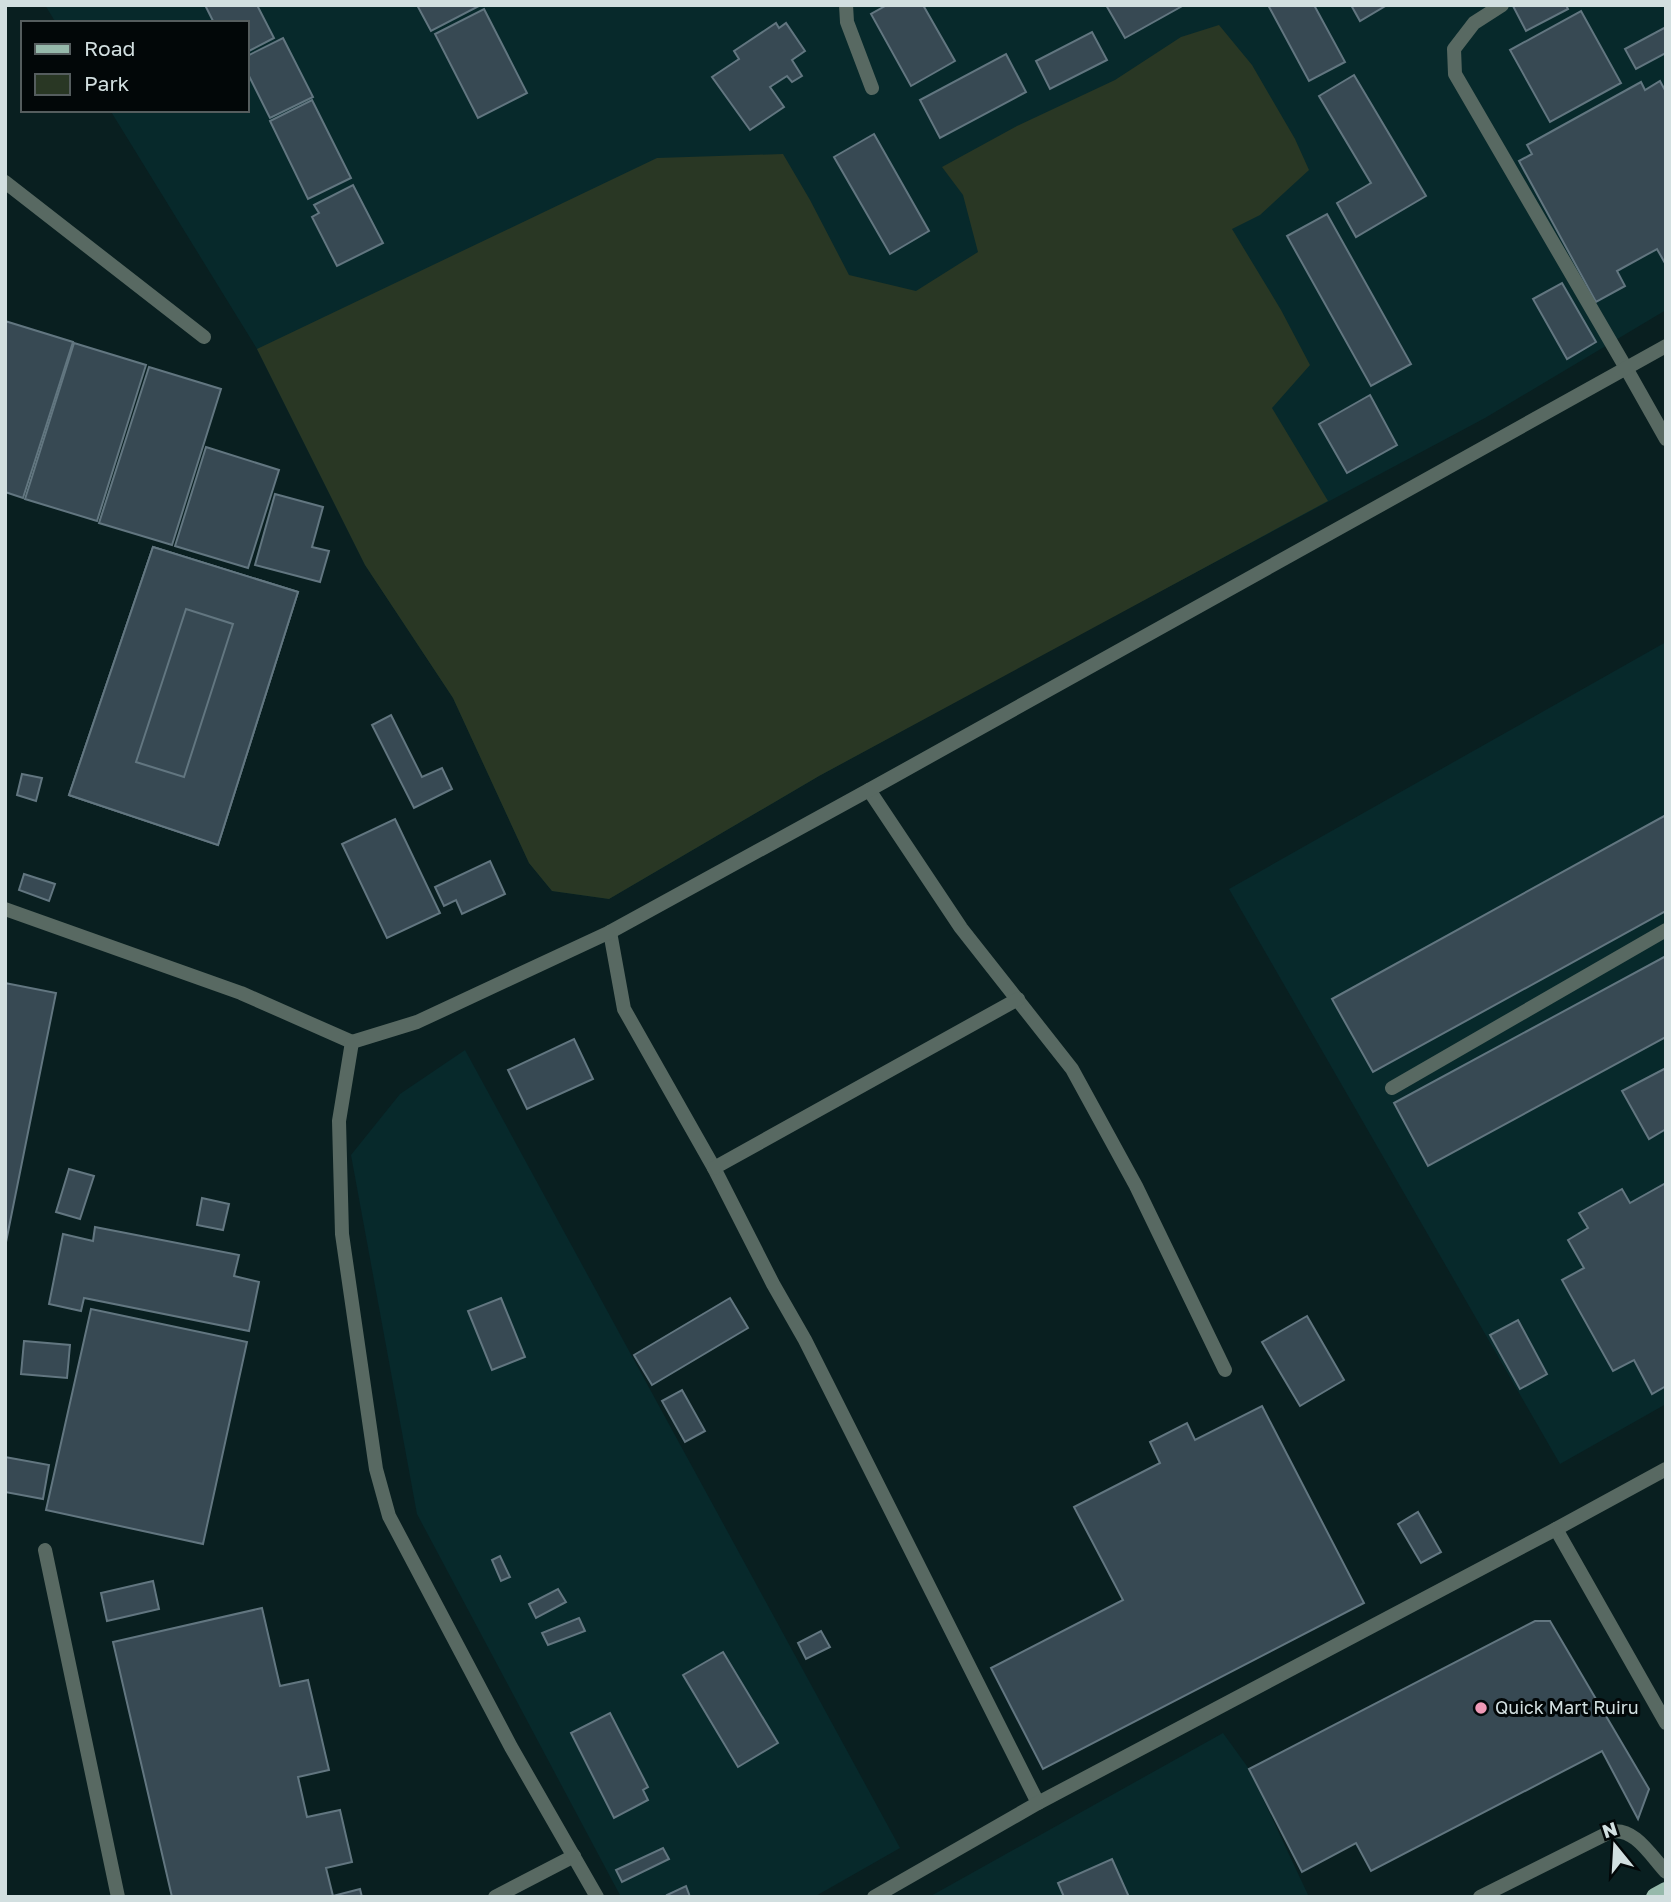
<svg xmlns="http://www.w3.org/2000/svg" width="1671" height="1902" font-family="'Golos Text',sans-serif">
<rect width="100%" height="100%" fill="#091f20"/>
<g fill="#07292b">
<polygon points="45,5 1666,5 1666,310 1485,418 1084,632 819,776 609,899 552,891 529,863 453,698 365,565 257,349 110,110 247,110 247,23 56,23"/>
<polygon points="1666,642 1666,1404 1560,1464 1229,889"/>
<polygon points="465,1050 900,1848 814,1897 621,1897 417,1514 351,1155 400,1094"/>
<polygon points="1223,1733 1249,1769 1309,1897 929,1897"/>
</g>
<polygon fill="#293724" points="1219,25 1252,65 1295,139 1309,170 1260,215 1232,229 1281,310 1310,365 1272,408 1328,501 819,776 609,899 552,891 529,863 453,698 365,565 257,349 657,158 783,154 810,200 849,275 916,291 978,252 963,195 942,167 1017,126 1115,80 1181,37"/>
<g fill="#374953" stroke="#627680" stroke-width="2" fill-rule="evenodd">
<polygon points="205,5 257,5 274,38 247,52 247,23 214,23"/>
<polygon points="417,5 478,5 479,6 431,31"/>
<polygon points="887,5 923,5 955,61 911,86 871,14"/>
<polygon points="1106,5 1184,5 1125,38"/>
<polygon points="1268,5 1314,5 1345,62 1309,81"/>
<polygon points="1351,5 1387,5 1360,21"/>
<polygon points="1514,5 1566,5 1568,9 1526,31 1513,6"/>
<polygon points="484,9 527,93 478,118 435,34"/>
<polygon points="1581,11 1621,83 1550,122 1510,50"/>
<polygon points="776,23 779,28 786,23 805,51 792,60 802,76 792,82 787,76 770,87 784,107 750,130 712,77 739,59 734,51"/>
<polygon points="1664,28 1666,31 1666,53 1636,69 1625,49"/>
<polygon points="1092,32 1107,60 1050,89 1036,61"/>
<polygon points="283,38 313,97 270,118 247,72 247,56"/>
<polygon points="1006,54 1026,92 940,138 920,100"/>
<polygon points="1354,75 1426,196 1356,237 1337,203 1371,183 1319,96"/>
<polygon points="1660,81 1666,92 1666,265 1657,249 1617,271 1625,286 1596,302 1519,161 1532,154 1527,145 1641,82 1645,90"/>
<polygon points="312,100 351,178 308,199 270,121"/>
<polygon points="874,134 929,231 890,254 834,157"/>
<polygon points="353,185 383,243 337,266 312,217 319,213 314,205"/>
<polygon points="1327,214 1411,364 1371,386 1287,236"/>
<polygon points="1562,283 1596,342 1567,359 1533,299"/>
<polygon points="5,321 73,342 23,498 5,492"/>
<polygon points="74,343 146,365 97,521 25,499"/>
<polygon points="149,367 221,389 172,545 99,523"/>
<polygon points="1370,395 1397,445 1347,473 1319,424"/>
<polygon points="206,447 279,470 248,568 175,546"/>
<polygon points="275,494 323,507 312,547 329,551 320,582 255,565"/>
<path d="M153,547L298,592L218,845L69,795ZM186,609L233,624L184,777L136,762Z"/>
<polygon points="153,547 298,592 218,845 69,795"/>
<polygon points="186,609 233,624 184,777 136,762"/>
<polygon points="391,715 422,777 442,768 452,789 414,808 372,725"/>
<polygon points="22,774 42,778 36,801 17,795"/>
<polygon points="1666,815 1666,911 1373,1072 1332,999"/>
<polygon points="395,819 440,913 387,938 342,844"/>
<polygon points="490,861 505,894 462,914 456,900 444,906 435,887"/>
<polygon points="24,874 55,884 49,901 19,890"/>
<polygon points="1666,956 1666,1037 1428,1166 1394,1103"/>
<polygon points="5,983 56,993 5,1247"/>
<polygon points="574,1039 593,1079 527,1109 508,1070"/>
<polygon points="1666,1068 1666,1129 1649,1139 1622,1091"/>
<polygon points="69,1169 94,1176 80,1219 56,1212"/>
<polygon points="1666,1183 1666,1386 1652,1394 1634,1360 1613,1371 1562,1280 1584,1268 1568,1240 1588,1228 1579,1213 1622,1189 1630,1203"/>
<polygon points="202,1198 229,1204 223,1230 197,1225"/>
<polygon points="95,1227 239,1255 234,1276 259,1282 249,1331 84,1298 81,1311 49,1304 63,1234 93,1241"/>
<polygon points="501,1298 525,1357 492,1370 468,1311"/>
<polygon points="730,1298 748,1328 652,1385 634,1355"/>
<polygon points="91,1309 247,1342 203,1544 46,1510"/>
<polygon points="1307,1316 1344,1380 1300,1406 1262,1342"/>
<polygon points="1518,1320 1547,1374 1520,1389 1490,1335"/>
<polygon points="24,1341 70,1345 67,1378 21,1374"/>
<polygon points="682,1390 705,1431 685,1442 662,1401"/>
<polygon points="1262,1406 1364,1603 1043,1769 991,1668 1123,1600 1074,1507 1160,1463 1150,1442 1187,1423 1195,1440"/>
<polygon points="5,1457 49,1465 43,1499 5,1492"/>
<polygon points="1418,1512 1441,1552 1421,1563 1398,1524"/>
<polygon points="500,1556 510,1577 501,1581 492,1560"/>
<polygon points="153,1581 159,1609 107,1621 101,1593"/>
<polygon points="558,1589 566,1602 536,1618 529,1604"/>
<polygon points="262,1608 280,1686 308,1680 329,1770 298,1777 307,1817 340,1810 352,1862 326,1868 333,1896 360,1889 362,1897 172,1897 113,1642"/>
<polygon points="579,1618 585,1631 548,1645 542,1633"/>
<polygon points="1535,1621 1550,1621 1649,1789 1638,1819 1602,1751 1371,1871 1356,1843 1302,1872 1249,1769"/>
<polygon points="821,1631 830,1647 806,1659 798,1643"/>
<polygon points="723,1652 778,1743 738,1767 683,1675"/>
<polygon points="610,1713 648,1787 643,1790 648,1800 614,1818 571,1733"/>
<polygon points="663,1848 669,1859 622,1882 616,1870"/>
<polygon points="1112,1859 1129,1897 1064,1897 1058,1883"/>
<polygon points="686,1886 690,1897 668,1897 667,1895"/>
</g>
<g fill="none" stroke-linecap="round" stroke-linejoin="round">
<g stroke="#586962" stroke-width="14">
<polyline points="846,5 847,22 872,88"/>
<polyline points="1502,5 1474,23 1454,49 1455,74 1626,368"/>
<polyline points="5,182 204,337"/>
<polyline points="1392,1088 1666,930"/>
<polyline points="1556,1529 1666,1723"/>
<polyline points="45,1550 118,1897"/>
<polyline points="495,1897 574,1856"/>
<path d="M1480,1897L1610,1832C1634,1826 1651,1856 1666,1872"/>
</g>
<g stroke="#586962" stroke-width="14">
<polyline points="1626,368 1666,439"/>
<polyline points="869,790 961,928 1072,1069 1136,1186 1225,1370"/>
<polyline points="5,909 241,993 352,1042"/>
<polyline points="610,932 624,1009 714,1168 773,1284 805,1340 1038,1803"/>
<polyline points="714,1168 1018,999"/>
<polyline points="597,1897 511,1747 389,1516 376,1469 342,1234 339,1121 352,1042 417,1022 610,932 869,790 1666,346"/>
<polyline points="874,1897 1038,1803 1556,1529 1666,1469"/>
</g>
<polyline stroke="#96b9ab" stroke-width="18" points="1655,1897 1666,1891"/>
</g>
<circle fill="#ef9ab7" stroke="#020708" stroke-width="2.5" cx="1481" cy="1708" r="7"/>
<g text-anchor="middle" stroke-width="6" stroke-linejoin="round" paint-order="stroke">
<g font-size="18" fill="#d2dfe0" stroke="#020708" text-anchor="start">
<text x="1495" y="1714">Quick Mart Ruiru</text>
</g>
</g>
<rect width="1671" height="1902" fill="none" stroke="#d2dfe0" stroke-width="14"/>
<rect x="21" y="21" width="228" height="91" fill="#020708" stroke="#555d5e" stroke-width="2"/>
<rect x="35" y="44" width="35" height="10" fill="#96b9ab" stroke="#555d5e" stroke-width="2"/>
<text x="84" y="56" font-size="21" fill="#d2dfe0">Road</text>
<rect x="35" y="74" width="35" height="21" fill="#293724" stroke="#555d5e" stroke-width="2"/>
<text x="84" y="91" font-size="21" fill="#d2dfe0">Park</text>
<g transform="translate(1615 1846) rotate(342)" stroke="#020708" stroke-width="5" paint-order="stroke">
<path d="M0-5L12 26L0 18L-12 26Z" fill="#d2dfe0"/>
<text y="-10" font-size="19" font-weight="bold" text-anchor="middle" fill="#d2dfe0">N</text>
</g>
</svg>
